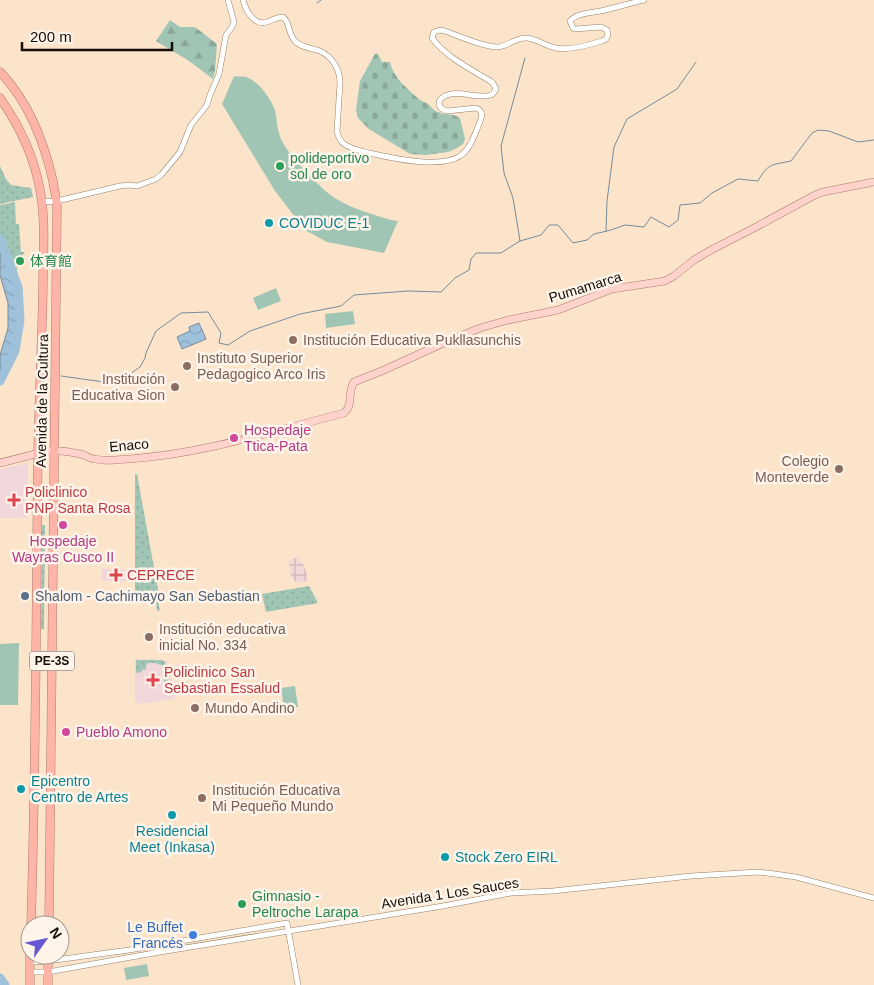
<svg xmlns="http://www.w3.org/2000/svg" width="874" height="985" font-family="Arial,'Noto Sans SC',sans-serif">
<defs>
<pattern id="industrial-grid" width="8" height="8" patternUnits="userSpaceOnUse" patternTransform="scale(1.25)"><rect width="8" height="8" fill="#f2d7d7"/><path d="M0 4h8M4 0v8" fill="none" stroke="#cfb7b7"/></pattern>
<pattern id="green-dots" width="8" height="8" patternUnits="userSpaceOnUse" patternTransform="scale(1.25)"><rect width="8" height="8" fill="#a1c5b4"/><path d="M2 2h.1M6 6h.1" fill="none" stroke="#8aa899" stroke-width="1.8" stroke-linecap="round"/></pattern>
<pattern id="forest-firs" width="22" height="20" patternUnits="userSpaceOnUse" patternTransform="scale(1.25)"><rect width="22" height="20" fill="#a1c5b4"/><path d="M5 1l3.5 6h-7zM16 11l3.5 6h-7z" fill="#8aa899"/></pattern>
<pattern id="cemetery-stones" width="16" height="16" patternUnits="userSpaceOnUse" patternTransform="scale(1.25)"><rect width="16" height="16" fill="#a1c5b4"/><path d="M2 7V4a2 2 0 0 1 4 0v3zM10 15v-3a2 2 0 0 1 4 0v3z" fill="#8aa899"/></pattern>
<pattern id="water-waves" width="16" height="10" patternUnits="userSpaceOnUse" patternTransform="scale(1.25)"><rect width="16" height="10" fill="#9fc1da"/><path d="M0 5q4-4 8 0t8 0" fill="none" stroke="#88a5ba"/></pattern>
</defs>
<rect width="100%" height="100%" fill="#fce4ca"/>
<polygon fill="url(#industrial-grid)" points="299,557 300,562 302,561 309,581 296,583 289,572 290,571 289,563 287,562 292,559"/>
<g fill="#f2d7da">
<polygon points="28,463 27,518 0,518 0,469"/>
<polygon points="102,569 130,570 131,581 102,581"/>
<polygon points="135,659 167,660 175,699 139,704 135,700"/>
</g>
<g fill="url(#green-dots)">
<polygon points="0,166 6,179 11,185 31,188 33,197 0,204"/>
<polygon points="15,202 16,224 19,224 21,252 25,252 21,257 15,258 15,265 14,266 17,267 16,282 0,239 0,205"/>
<polygon points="135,474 137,474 160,601 158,601 160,610 157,611 156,601 135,601"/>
<polygon points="42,525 45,525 44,629 41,629"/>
<polygon points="309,586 318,603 266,612 262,594"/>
<polygon points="136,660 161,660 165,662 169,685 164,685 164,666 155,663 148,663 146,665 146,670 142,670 142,672 136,673"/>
</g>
<polygon fill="url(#forest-firs)" points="170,20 180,27 195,27 217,44 215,71 213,79 189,61 156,41"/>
<path fill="url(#cemetery-stones)" d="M375,54H378L382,62H390C393,77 407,89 419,99C422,102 426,102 429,105C432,108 434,111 438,112C447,116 453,113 460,118L465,139L463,144L457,148L448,152L426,155L410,154L369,129L358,118L356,110L360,81Z"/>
<g fill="#a1c5b4">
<path d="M234,76C238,77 242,76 246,77C259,81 274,102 276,115C277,124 278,133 282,141C288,154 316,183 328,193C347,208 369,213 391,220L398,221L384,253L327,242L305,230L275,191L222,104Z"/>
<polygon points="276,288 281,301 258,310 253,298"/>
<polygon points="353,311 355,324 326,328 325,314"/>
<polygon points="19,643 18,705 0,705 0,644"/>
<polygon points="295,686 298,707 284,709 281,688"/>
<polygon points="147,964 149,976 126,980 124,968"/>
</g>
<g fill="url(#water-waves)" stroke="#768b9a">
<polygon points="0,239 18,287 20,320 15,351 0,381 0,355 8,328 8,303 0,275"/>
<polygon points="199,323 206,339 182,349 177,337 190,331 189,327"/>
</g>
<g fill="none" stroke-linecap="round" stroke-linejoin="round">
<g stroke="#768b9a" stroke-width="1">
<polyline points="317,3 321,0"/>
<polyline points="606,231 607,201 614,147 627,119 677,89 696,62"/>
<polyline points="520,241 513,198 504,173 501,146 525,58"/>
<path d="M61,376L104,382L124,378L140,367L145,358L146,353L156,331L181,313L208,312L221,333L219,343L228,345L250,331L300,314L341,306L354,295L408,291L441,292L455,278L469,270L471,259L476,253H501L520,241L541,235L549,225H558L573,243L587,240L594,234L611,230L625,225L644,227L651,217L669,227L678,220L680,205L700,203L712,193L738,179L758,181C768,163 772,165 791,161L812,133L818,130L829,131L858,142L874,140"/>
</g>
<g stroke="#9fc1da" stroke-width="9">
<polyline points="0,239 18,287 20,320 15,351 0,381"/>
<polyline points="0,978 5,985"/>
</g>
<g stroke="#958068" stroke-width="6">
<g id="minor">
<path d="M243,0C246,11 254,26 267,22C273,20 277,17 283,17C290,22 288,34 295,41C301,48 312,48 320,51C333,57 340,70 340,83L337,131C338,136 340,141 344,144C351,149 361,151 369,153C391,158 440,169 460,156C470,150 475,134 479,124C482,117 484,111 476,108L447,111C439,109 436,102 443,97C458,88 477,100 491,95C495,93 494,92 496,89L494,85L492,82C471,69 447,58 432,38L434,32L440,30L445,31C459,36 483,47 497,47C507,47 516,37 527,38C537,39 546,46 556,48C569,51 589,45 602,41L606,39L608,35L607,30L601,27L575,29L573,28L570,21C578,12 594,13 605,10C618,7 631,3 644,0"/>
<polyline points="41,202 57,201 120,186 129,185 137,186 156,179 162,174 180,152 191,125 207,105 210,95 219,74 226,35 232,27 234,22 228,0"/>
<polyline points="30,962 48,961 129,950 287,923 298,985"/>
<polyline points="30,972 48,972 154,953 443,906 511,893 553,891 691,876 758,872 775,874 796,877 874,898"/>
</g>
</g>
<g stroke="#ad7a6f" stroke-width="8">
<path id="major" d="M0,463L47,451C59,450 72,452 84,455C88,457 91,459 95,459C106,462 118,459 129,459C202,454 274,431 344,413C354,405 347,392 354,382L384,370L446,342L480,328L508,320L558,310L612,289L665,281L674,276L694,260L711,250L754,228L815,195L823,192L874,182"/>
</g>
<g stroke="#ad7a6f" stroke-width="9">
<g id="highway">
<path d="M0,72C28,101 44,142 53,181C54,190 57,199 57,208L49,925"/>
<path d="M0,98C19,125 34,156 40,190C46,221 43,255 43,286C42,342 39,398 38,454C36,611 36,768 31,925"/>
<polyline points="30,985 30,955"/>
<polyline points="48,985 48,955"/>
</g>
</g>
<use href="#minor" stroke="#fff" stroke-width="5"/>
<use href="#major" stroke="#ffd2cb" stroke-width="7"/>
<use href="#highway" stroke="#ffb4a8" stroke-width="8"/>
</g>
<g fill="#2e9e5b" stroke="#fef4e9" stroke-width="2">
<circle cx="280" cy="166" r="5"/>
<circle cx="20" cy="261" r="5"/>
<circle cx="242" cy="904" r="5"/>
</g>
<g fill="#0f9aa8" stroke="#fef4e9" stroke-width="2">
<circle cx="269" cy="223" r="5"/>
<circle cx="21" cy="789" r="5"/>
<circle cx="172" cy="815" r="5"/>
<circle cx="445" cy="857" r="5"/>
</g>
<g fill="#8d6e63" stroke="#fef4e9" stroke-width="2">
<circle cx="293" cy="340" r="5"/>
<circle cx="187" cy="366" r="5"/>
<circle cx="175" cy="387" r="5"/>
<circle cx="839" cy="469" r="5"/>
<circle cx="149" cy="637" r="5"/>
<circle cx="195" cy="708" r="5"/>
<circle cx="202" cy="798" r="5"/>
</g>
<g fill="#d1479c" stroke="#fef4e9" stroke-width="2">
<circle cx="234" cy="438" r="5"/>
<circle cx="63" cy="525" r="5"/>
<circle cx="66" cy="732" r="5"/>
</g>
<g fill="#e0444e" stroke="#fef4e9" stroke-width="2">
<path d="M11.5 492.5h5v5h5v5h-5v5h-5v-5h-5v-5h5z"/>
<path d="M113.5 567.5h5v5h5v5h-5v5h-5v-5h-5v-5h5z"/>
<path d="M150.5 672.5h5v5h5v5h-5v5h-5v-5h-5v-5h5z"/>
</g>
<circle fill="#5c6f8a" stroke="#fef4e9" stroke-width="2" cx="25" cy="596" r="5"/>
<circle fill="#3f7fe0" stroke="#fef4e9" stroke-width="2" cx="193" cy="935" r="5"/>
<g text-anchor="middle" stroke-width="5" stroke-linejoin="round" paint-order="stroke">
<rect fill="#fef4e9" stroke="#5c534a" stroke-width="1" x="29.5" y="651.5" width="45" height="19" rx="4"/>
<g font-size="12" font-weight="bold" fill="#160e06">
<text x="52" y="665">PE-3S</text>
</g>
<g font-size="14" fill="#27864d" stroke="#fef4e9" text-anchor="start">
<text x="290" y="163">polideportivo<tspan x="290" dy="16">sol de oro</tspan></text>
<text x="30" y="266">体育館</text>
<text x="252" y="901">Gimnasio -<tspan x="252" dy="16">Peltroche Larapa</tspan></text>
</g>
<g font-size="14" fill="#0d838f" stroke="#fef4e9" text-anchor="start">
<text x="279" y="228">COVIDUC E-1</text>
<text x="31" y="786">Epicentro<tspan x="31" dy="16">Centro de Artes</tspan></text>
<text x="172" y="836" text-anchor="middle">Residencial<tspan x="172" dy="16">Meet (Inkasa)</tspan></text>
<text x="455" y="862">Stock Zero EIRL</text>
</g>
<g font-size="14" fill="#160e06" stroke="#fef4e9">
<text transform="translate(585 287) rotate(-17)" y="5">Pumamarca</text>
<text transform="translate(42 401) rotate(-89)" y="5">Avenida de la Cultura</text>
<text transform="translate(129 445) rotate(-5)" y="5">Enaco</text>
<text transform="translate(450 893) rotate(-9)" y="5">Avenida 1 Los Sauces</text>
</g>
<g font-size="14" fill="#785e54" stroke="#fef4e9" text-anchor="start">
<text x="303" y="345">Institución Educativa Pukllasunchis</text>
<text x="197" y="363">Instituto Superior<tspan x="197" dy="16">Pedagogico Arco Iris</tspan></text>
<text x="165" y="384" text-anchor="end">Institución<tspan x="165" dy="16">Educativa Sion</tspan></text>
<text x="829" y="466" text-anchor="end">Colegio<tspan x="829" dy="16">Monteverde</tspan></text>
<text x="159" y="634">Institución educativa<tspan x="159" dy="16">inicial No. 334</tspan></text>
<text x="205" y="713">Mundo Andino</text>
<text x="212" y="795">Institución Educativa<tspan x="212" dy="16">Mi Pequeño Mundo</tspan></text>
</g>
<g font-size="14" fill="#b23c85" stroke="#fef4e9" text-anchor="start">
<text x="244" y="435">Hospedaje<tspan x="244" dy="16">Ttica-Pata</tspan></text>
<text x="63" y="546" text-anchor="middle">Hospedaje<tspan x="63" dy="16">Wayras Cusco II</tspan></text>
<text x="76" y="737">Pueblo Amono</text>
</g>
<g font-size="14" fill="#be3a42" stroke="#fef4e9" text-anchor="start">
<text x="25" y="497">Policlinico<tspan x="25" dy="16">PNP Santa Rosa</tspan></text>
<text x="127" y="580">CEPRECE</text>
<text x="164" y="677">Policlinico San<tspan x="164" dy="16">Sebastian Essalud</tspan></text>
</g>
<g font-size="14" fill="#4e5e75" stroke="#fef4e9" text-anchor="start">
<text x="35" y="601">Shalom - Cachimayo San Sebastian</text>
</g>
<g font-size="14" fill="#366cbe" stroke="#fef4e9" text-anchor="end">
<text x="183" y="932">Le Buffet<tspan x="183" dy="16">Francés</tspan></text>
</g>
</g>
<g transform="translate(45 940) rotate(57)"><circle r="24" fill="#fef4e9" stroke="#a1988e"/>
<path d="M0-4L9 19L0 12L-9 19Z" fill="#6558d1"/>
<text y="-8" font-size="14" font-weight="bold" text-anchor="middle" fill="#160e06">N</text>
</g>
<path d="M22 42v8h150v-8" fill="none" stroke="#160e06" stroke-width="2.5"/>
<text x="30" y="42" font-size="15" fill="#160e06" stroke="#fef4e9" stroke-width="4" paint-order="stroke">200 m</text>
</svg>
